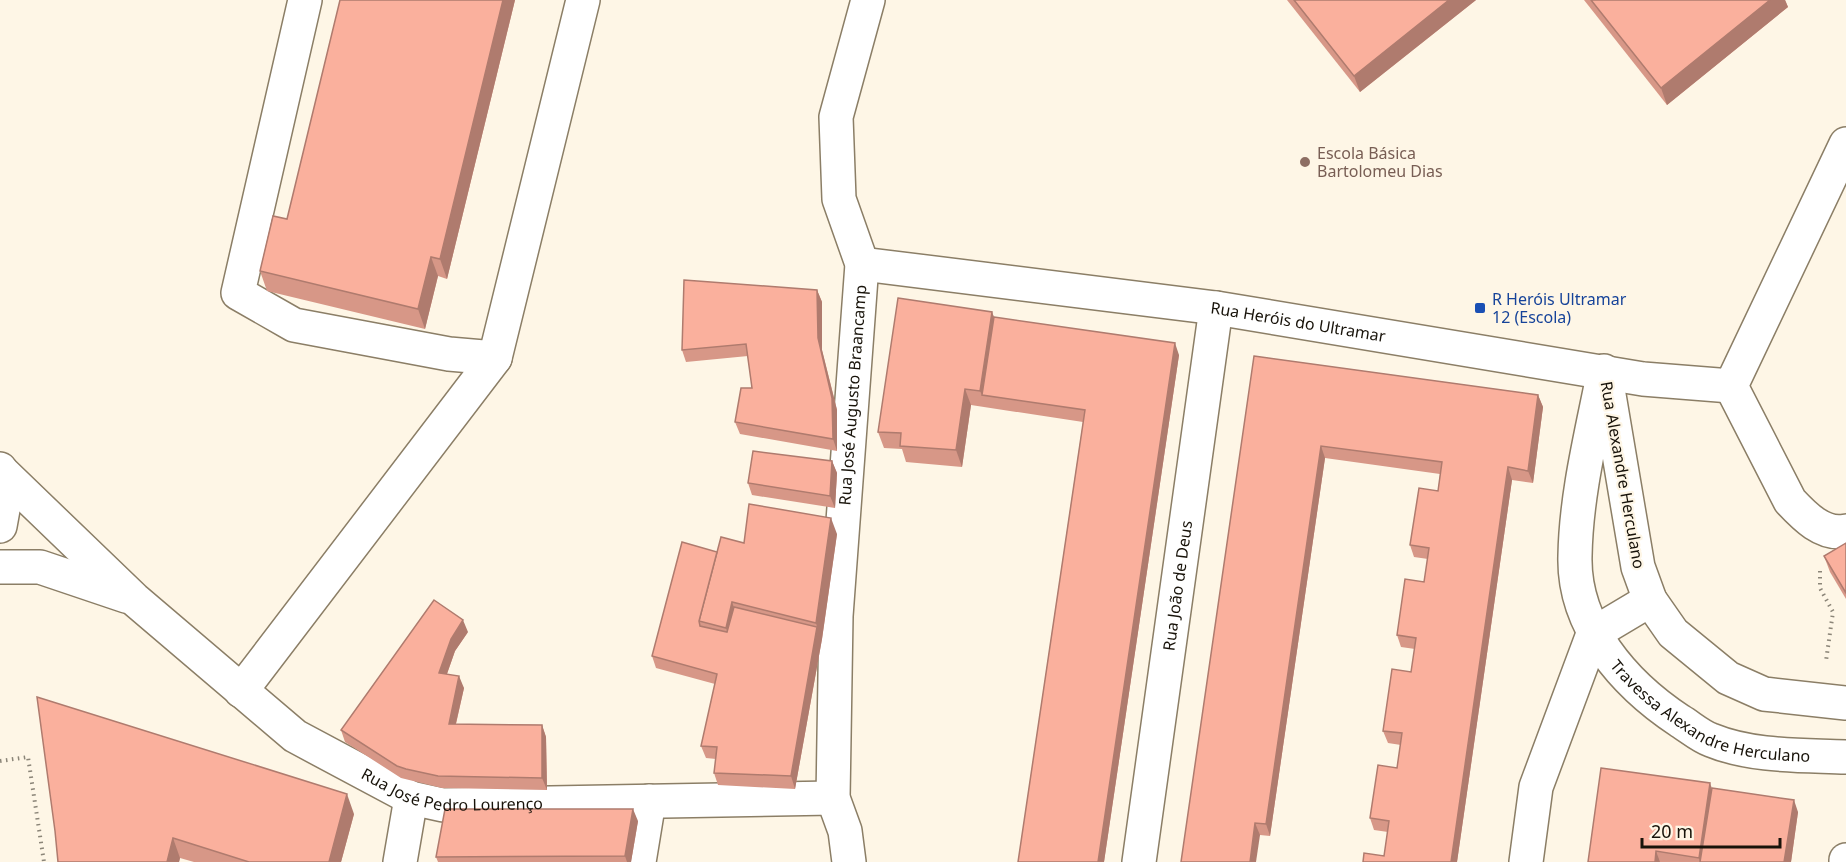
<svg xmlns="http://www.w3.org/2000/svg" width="1846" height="862" font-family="'Noto Sans',sans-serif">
<rect width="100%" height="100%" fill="#fef6e6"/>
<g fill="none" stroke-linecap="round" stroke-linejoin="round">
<g stroke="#8b7e66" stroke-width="36">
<g id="minor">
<polyline points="305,0 238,293 294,325 449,354 495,358"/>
<path d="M1846,144L1731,386L1790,501C1804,516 1823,536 1846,531"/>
<path id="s1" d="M862,264L1216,308L1643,379L1731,386"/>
<path id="s2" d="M1604,371C1592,432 1576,494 1575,556C1573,626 1624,684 1680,721C1690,727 1700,736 1711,740C1752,757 1802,755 1846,757"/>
<polyline points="1608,389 1638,567 1650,600 1673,633 1728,678 1764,694 1846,703"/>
<path id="s3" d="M0,470L134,599L295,736L411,798L443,805L833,798"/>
<polyline points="0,567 40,567 126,596"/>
<polyline points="241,691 495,358 583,0"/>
<polyline points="400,862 411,798"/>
<polyline points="639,862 649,801"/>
<path id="s4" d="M849,862L845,831L833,798L836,616L862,264L839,199L836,117L868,0"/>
<path id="s5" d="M1139,862L1216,308"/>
<polyline points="1526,862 1536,787 1593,634 1650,600"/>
<polyline points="1846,862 1846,860"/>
</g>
</g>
<g stroke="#8b7e66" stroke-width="36">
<polyline id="major" points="0,469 4,504 0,526"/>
</g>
<g stroke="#8b8578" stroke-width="4" stroke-dasharray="1.5 4.5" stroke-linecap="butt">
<polyline points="1820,571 1820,588 1833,612 1826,661"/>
<polyline points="0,761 28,757 44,862"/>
</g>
<use href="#minor" stroke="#fff" stroke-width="33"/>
<use href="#major" stroke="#fff" stroke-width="33"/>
</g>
<g fill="#d79787">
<polygon points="340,0 515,0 447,279 438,276 425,329 267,291 260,271 287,219"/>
<polygon points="1287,0 1476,0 1360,92"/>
<polygon points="1584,0 1785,0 1788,7 1667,105"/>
<polygon points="817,290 822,302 822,350 837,410 837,451 740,434 735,422 752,388 748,356 686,362 682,350"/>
<polygon points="992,312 994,317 1179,355 1104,862 1018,862 1083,422 971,405 962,467 906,462 902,449 884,448 878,432"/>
<polygon points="1254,356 1538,395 1543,407 1533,483 1512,480 1457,862 1363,862 1384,856 1388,832 1374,830 1370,818 1397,768 1401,745 1388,743 1383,731 1411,672 1415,649 1401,647 1397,635 1424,582 1428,559 1414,557 1410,545 1438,491 1440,474 1325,458 1270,836 1260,835 1181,862"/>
<polygon points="832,461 837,473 835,508 752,495 748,483"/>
<polygon points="837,534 822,639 795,789 718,785 714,773 716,759 706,758 701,746 715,684 656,668 652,656 717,552 744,543"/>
<polygon points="1846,543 1846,599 1830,572 1824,556"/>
<polygon points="468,632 455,651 447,674 464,688 456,724 542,725 546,737 547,790 442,788 401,778 345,742 341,730"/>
<polygon points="1712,788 1798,812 1791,862 1588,862"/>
<polygon points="354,814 341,862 194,862 180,858 179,862 58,862 55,831"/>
<polygon points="638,821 631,862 438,862 436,857"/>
</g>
<g fill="#af7b6e">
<polygon points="503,0 515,0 447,279 440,259"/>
<polygon points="1449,0 1476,0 1360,92 1354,76"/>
<polygon points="1770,0 1785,0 1788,7 1667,105 1661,88"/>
<polygon points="431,257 438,276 425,329 418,309"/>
<polygon points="817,290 822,302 822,350 837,410 837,451 833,439 818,338"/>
<polygon points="992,312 998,329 982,395 980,391"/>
<polygon points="1175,343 1179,355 1104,862 1098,862"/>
<polygon points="965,389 971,405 962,467 956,450"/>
<polygon points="1538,395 1543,407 1533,483 1528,471"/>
<polygon points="1321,446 1325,458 1270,836 1266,824"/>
<polygon points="832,461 837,473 835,508 830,496"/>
<polygon points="1508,467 1512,480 1457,862 1451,862"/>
<polygon points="831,518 837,534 822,639 795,789 791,776 817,627 816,623"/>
<polygon points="732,602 738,619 732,644 726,628"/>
<polygon points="463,620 468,632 455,651 443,685 439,673 451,639"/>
<polygon points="459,676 464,688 453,736 449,724"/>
<polygon points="542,725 546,737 547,790 542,778"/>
<polygon points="1710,783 1716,800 1700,862 1699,858"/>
<polygon points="347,794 354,814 341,862 329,862"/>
<polygon points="1794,800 1798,812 1791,862 1784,862"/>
<polygon points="633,809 638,821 631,862 627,862 625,856"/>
<polygon points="1255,823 1260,835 1256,862 1250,862"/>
<polygon points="173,838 180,858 179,862 167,862"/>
<polygon points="1656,851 1660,862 1655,862"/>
</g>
<g fill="#fab09d" stroke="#af7b6e" stroke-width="1.5">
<polygon points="340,0 503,0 440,259 431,257 418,309 260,271 273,216 287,219"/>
<polygon points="1294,0 1449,0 1354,76"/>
<polygon points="1591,0 1770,0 1661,88"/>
<polygon points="684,280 817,290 818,338 832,398 833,439 735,422 741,388 752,388 746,344 682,350"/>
<polygon points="898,298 992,312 980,391 965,389 956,450 900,446 901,433 878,432"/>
<polygon points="994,317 1175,343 1098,862 1018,862 1085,410 982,395"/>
<polygon points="1254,356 1538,395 1528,471 1508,467 1451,862 1363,862 1364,853 1384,856 1389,821 1370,818 1378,765 1397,768 1402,733 1383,731 1392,669 1411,672 1416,638 1397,635 1405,579 1424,582 1429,548 1410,545 1419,488 1438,491 1442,462 1321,446 1266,824 1255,823 1250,862 1181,862"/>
<polygon points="753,451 832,461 830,496 748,483"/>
<polygon points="749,504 831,518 816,623 732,602 726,628 699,621 721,537 744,543"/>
<polygon points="682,542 717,552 699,621 700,626 727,632 734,607 817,627 791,776 714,773 717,747 701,746 717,674 652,656"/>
<polygon points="1846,543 1846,593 1824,556"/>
<polygon points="434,600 463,620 451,639 439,673 459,676 449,724 542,725 542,778 438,776 406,769 397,766 341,730"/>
<polygon points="37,697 347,794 329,862 249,862 173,838 167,862 58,862 55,831"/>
<polygon points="1601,768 1710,783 1699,858 1656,851 1655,862 1588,862"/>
<polygon points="1712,788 1794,800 1784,862 1700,862"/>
<polygon points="445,809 633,809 625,856 436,857"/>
</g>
<circle fill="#8d6e63" stroke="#fef6e6" stroke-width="2" cx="1305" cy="162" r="6"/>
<rect fill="#1a4fb4" stroke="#fef6e6" stroke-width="2" x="1474" y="302" width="12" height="12" rx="3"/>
<g text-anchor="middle" stroke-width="4.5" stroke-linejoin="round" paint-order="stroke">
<g font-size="16" fill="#785e54" stroke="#fef6e6" text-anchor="start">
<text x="1317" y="159">Escola Básica<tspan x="1317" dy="18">Bartolomeu Dias</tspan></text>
</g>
<g font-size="16" fill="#164399" stroke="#fef6e6" text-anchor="start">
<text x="1492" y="305">R Heróis Ultramar<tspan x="1492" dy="18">12 (Escola)</tspan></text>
</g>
<g font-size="16" fill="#18130a" stroke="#fef6e6">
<text dy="6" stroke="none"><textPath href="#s1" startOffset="440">Rua Heróis do Ultramar</textPath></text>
<text dy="6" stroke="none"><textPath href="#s4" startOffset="470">Rua José Augusto Braancamp</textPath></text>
<text transform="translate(1623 475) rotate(80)" y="6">Rua Alexandre Herculano</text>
<text dy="6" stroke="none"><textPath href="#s5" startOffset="279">Rua João de Deus</textPath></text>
<text dy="6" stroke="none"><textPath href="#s2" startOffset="416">Travessa Alexandre Herculano</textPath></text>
<text dy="6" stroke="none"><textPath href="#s3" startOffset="568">Rua José Pedro Lourenço</textPath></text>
</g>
</g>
<path d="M1642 838v9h138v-9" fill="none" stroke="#18130a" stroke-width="3"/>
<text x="1651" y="838" font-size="18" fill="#18130a" stroke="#fef6e6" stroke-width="4.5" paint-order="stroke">20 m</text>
</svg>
